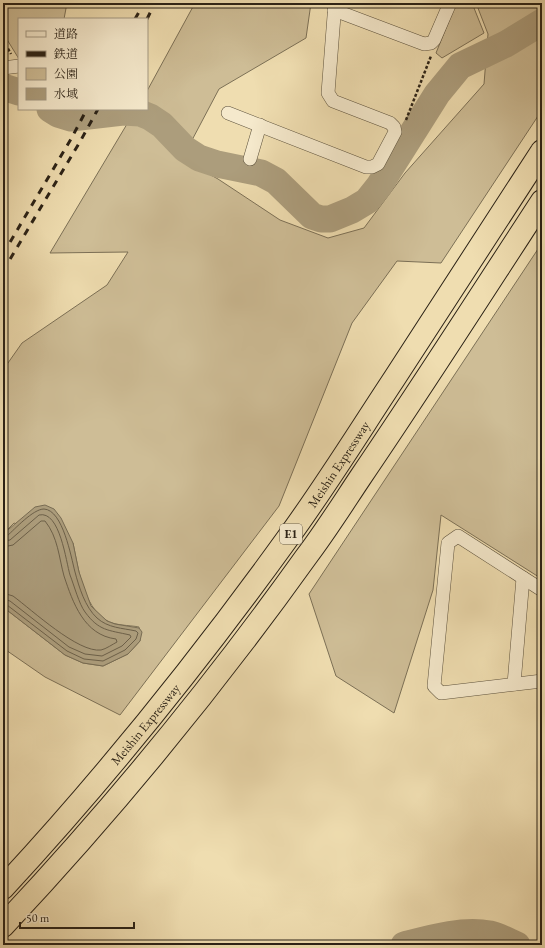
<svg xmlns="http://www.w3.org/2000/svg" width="545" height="948" font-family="'EB Garamond','Noto Serif JP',serif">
<rect width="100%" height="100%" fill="#efddb0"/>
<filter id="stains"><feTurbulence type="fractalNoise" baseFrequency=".005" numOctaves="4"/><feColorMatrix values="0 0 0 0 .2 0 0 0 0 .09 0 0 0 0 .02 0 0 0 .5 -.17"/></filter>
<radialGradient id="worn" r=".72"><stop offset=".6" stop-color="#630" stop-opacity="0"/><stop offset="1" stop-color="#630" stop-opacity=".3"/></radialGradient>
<g fill="#cebd96" stroke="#7c7056">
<polygon points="3,3 67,3 64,19 19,19 19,59 3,33"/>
<path d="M195,3H311L306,38L219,89L182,159L218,179L280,220L328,238L364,228L405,173L484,84L488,34L476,3H542V110L441,263L397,261L352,323L279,506L120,715L45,677L3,648V607L65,655L83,663L103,666L128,654L140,641L139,627C129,625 115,626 106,620C83,606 78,567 73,543L14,523L3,534V370L22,343L107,285L128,252L50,253L136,109H147V91Z"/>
<polygon points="456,3 472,3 484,33 442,58 436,53"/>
<polygon points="542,243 542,579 441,515 433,590 394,713 336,676 309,594"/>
</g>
<polygon fill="#ac9d7c" stroke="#786c53" points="45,505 54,509 61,518 73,543 79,572 91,606 107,621 115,624 139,628 142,632 140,641 128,654 103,666 83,663 65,655 3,607 3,534 35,507"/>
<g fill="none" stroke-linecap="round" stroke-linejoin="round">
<g stroke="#6c6049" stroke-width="1">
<path d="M3,536H7C15,529 33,509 44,509C63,510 71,557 75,572C79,587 85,607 97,618C108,628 122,628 136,631L138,633L136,639L125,650L103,661L84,659L67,651L7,605L3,604"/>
<path d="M3,541L10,540L39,515C60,510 66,562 70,575C74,585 79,604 85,612C99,631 108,630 130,635L131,637L122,646L102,656L85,654L69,647L10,601L3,599"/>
<path d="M3,547L13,545L41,521H45C58,537 59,558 64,576C73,603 84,635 116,639L117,642C113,644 106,649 101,650C78,653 32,610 13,596L3,593"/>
</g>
<g stroke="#ac9d7c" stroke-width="27">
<polyline points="3,87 19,92"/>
<polyline points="50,109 58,114 71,118 123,112 140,113 150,117 162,125 185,149 199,158 217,164 261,173 276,181 312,216 321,219 330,219 352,210 367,201 379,186 437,94 460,66 506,44 542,22"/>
<path d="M404,945C431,938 462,929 490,934C499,936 508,941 517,945"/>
</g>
<g stroke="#5c513c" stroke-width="14">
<g id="minor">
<polyline points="334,10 424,44 431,43 434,40 450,3"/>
<polyline points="3,68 19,66"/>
<polyline points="228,113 366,167 372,167 378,164 395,132 394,127 390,123 333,101 328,93 335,3"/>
<polyline points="250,159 260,125"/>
<polyline points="542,590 458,536 448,543 434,686 441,693 542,681"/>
<polyline points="514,684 523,578"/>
</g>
</g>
<g stroke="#2b2216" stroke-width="24">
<g id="motorway">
<path id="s1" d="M3,888C105,778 199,661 287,539C325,487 359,432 394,379C444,303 493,227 542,151"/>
<path d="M3,926C112,810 213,687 306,557C325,532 342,505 360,478C422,387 482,293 542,201"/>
</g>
</g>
<g stroke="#2b2216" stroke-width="2.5" stroke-dasharray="3 2" stroke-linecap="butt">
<polyline points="3,40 11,54"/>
<polyline points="406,120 431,56"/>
</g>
<use href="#minor" stroke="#f5e9cc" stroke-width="13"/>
<use href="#motorway" stroke="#efddb0" stroke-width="22"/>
<g stroke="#2b2216" stroke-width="3" stroke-dasharray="7 7" stroke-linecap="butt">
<polyline points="135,19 144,3"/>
<polyline points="147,19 155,3"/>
<polyline points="3,254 71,139 87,109"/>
<polyline points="3,271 81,140 98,109"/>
</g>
</g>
<g text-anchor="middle" stroke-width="3" stroke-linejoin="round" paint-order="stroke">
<rect fill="#f5e9cc" stroke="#685e4d" stroke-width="1" x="280" y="524" width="22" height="20" rx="3"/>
<g font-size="12" font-weight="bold" fill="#2b2216">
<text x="291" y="538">E1</text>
</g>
<g font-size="13" fill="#2b2216" stroke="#f5e9cc">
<text dy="5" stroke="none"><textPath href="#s1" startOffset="541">Meishin Expressway</textPath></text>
<text dy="5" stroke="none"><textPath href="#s1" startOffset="217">Meishin Expressway</textPath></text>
</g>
</g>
<rect width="545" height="948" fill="none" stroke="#efddb0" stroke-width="16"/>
<rect x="4" y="4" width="537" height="940" fill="none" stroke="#2b2216" stroke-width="2"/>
<rect x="8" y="8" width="529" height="932" fill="none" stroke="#2b2216"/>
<rect x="18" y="18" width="130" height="92" fill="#f5e9cc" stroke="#a49983"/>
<rect x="26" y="31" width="20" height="6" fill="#f5e9cc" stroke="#a49983"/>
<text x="54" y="38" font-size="12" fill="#2b2216">道路</text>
<rect x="26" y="51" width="20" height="6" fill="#2b2216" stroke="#a49983"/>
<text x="54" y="58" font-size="12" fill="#2b2216">鉄道</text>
<rect x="26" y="68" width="20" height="12" fill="#cebd96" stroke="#a49983"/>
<text x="54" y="78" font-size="12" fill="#2b2216">公園</text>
<rect x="26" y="88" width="20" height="12" fill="#ac9d7c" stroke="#a49983"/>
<text x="54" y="98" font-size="12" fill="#2b2216">水域</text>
<path d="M20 922v6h114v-6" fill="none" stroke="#2b2216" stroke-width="2"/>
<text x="26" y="922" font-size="12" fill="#2b2216" stroke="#f5e9cc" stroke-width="3" paint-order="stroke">50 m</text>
<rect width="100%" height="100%" filter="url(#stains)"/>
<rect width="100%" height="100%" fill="url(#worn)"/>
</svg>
